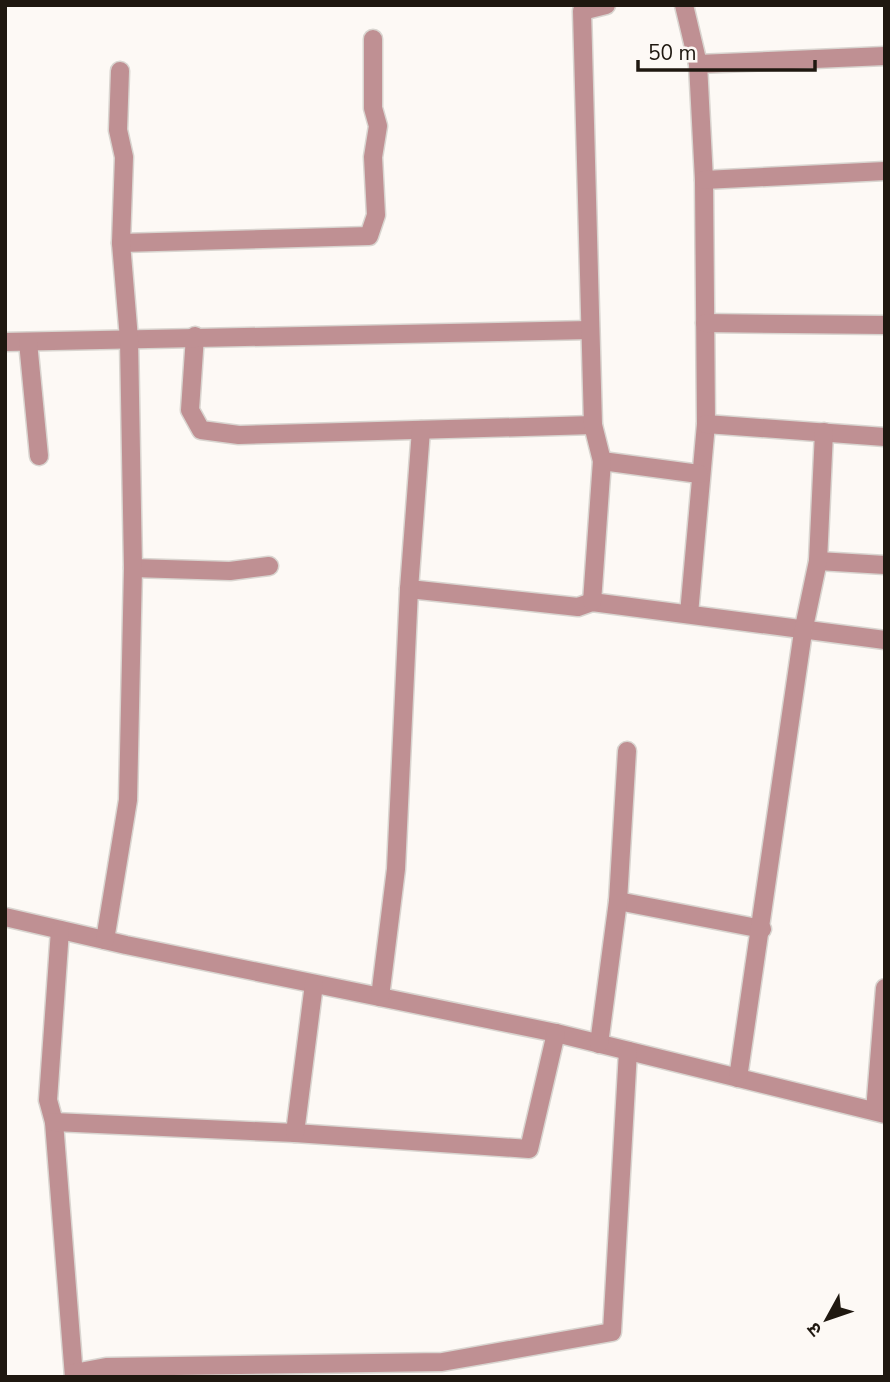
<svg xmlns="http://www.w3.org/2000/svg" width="890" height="1382" font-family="'Nunito Sans','Noto Sans Devanagari',sans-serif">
<rect width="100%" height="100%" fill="#fdf9f5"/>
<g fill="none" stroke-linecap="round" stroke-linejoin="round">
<g stroke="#d9d5d0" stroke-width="21">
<g id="minor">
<polyline points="684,5 698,64 704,180 706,424 689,614"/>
<polyline points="698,64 885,56"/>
<polyline points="704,180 885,171"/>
<polyline points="121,243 369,236 376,215 373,157 378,126 373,108 373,39"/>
<polyline points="705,323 885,325"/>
<polyline points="195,336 190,410 201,430 239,435 593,425"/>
<polyline points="5,342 590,330"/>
<polyline points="28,342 39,456"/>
<polyline points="706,424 885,437"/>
<polyline points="602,461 699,474"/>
<polyline points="818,561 885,565"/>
<polyline points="133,568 230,571 269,566"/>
<polyline points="409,589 578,607 592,602 885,640"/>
<polyline points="592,602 602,461 593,425 582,11 606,5"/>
<polyline points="618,901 762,929"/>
<polyline points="5,917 126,945 556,1033 885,1114"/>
<polyline points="60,930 48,1100 54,1122 74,1377"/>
<polyline points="105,940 128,800 133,568 129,339 121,243 124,157 118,130 120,71"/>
<polyline points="380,997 396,869 409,589 421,430"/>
<polyline points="599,1044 618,901 627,751"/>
<polyline points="738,1078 803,632 818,561 824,432"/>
<polyline points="875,1111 885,988"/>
<polyline points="54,1122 295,1133 529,1149 556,1033"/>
<polyline points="295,1133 314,984"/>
<polyline points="74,1373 106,1367 442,1362 612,1332 628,1051"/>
</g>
</g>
<use href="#minor" stroke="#bf9093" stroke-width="18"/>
</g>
<rect width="890" height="1382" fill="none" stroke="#1f1810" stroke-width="14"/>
<g transform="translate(827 1319) rotate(230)" stroke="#fdf9f5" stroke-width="5" paint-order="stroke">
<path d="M0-5L12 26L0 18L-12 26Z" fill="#1f1810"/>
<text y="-10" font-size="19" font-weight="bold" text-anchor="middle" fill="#1f1810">उ</text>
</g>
<path d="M638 60v10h177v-10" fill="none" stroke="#1f1810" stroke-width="3.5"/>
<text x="648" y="60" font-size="21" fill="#1f1810" stroke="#fdf9f5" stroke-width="5" paint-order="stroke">50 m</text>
</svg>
